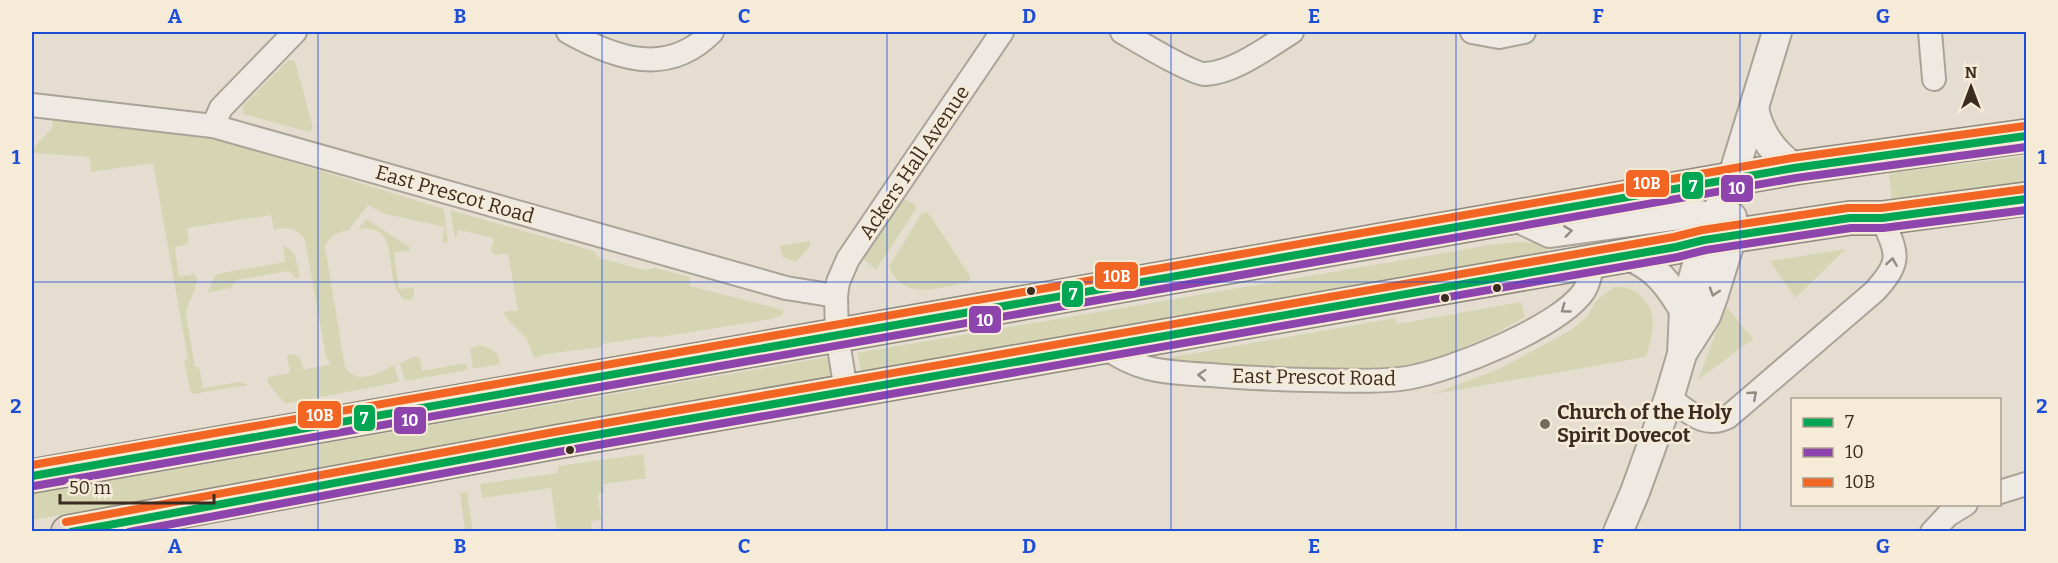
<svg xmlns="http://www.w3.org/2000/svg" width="2058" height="563" font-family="Bitter,serif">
<rect width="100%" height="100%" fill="#e5ded0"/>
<g fill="#d6d5b3">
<polygon points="288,60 295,61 313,128 309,132 243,114 243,106"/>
<path d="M54,112L181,131L231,143L444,209L448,243L442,242L445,227L385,214L368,205L350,228V230C339,232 331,234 325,246L345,367C357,386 378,373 394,365L399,382L285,404L267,382L268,377L290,373L287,355C298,352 302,359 303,370L331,364L326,357L305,240C298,228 287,226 274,230L271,215L187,228L189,244L175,247L179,277L194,274L197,278C197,291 187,301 186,315L195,367H199L203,388L240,382L248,385L193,394L190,391L184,360L188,359L153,163L91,172L90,157L32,153V149L52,128Z"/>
<polygon points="2026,156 2026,186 1892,202 1889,173"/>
<polygon points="901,200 906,200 915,204 916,209 876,270 862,258"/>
<polygon points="450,210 594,251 599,258 645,270 655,268 690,277 690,286 783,310 782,315 772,319 655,338 654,336 602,344 602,347 540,355 535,359 526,338 508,320 503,312 518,310 508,254 494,255 491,251 494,238 459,230 455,239"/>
<path d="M926,212L929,214L970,276V280L967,283C938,288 903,301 889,267L921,214Z"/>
<path d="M366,219L410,247V250L394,253L399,289L414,287V294L411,300L404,299C379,279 406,222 358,229Z"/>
<polygon points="810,241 810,246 796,262 783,257 780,246"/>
<polygon points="1521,242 1544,244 1550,253 862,375 857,353 1496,244"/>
<path d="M283,246C297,250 297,265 300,277L296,278L289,271L237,280L230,288L207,293L216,274L285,262Z"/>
<polygon points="1846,249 1795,298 1770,261"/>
<path d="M1614,287C1625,287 1632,288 1640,295C1660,313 1652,335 1646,357L1433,394L1501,368L1569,331L1586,318L1596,301Z"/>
<polygon points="1521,302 1525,317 1496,333 1451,353 1411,367 1368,372 1162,366 1161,359 1395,318 1397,324"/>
<polygon points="1726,306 1753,339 1698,380"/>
<path d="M480,346C491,347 499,352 500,364L473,369L470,348Z"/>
<polygon points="416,356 420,359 422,371 466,363 467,370 405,381 400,363"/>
<polygon points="828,357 832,382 32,520 32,494"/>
<polygon points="643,454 646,478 603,484 604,493 598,494 601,520 591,521 592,531 557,531 551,488 482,498 480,484 558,473 558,466"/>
<polygon points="467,492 473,531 465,531 460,493"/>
</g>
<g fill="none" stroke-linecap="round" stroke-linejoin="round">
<g stroke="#aba398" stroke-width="26">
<g id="minor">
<path d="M568,32C616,59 668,77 712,32"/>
<path d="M1122,32C1136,40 1192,74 1205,74C1234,73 1268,47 1292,32"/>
<polyline points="1472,32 1499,37 1524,32"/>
<polyline points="1930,32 1934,79"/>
<polyline points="32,105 213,126 786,288 836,296 837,335 846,391"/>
<polyline points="213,126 221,108 295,32"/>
<polyline points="836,296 838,282 848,259 1002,32"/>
<path d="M1103,346C1117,356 1131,364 1148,368C1168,373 1190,374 1211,375C1243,378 1275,379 1307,380C1340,380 1374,383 1407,378C1450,371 1560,327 1584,291C1590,281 1591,271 1593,260"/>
<path d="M1669,398C1689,411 1703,429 1728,417L1875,291C1903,260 1897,254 1882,218"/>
<polyline points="2000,492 2026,484"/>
<polyline points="1932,532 1948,515 1966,504"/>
</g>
</g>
<g stroke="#aba398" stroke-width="32">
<g id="tertiary">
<path d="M1754,108C1759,134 1773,152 1794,168"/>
<path d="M1514,216L1550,233L1689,214C1705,214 1715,219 1727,229"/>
<path d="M1626,255C1655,265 1669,285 1684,310"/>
<polyline points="1683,352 1706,316 1713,297 1732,236 1732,217"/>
<polyline points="1618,532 1635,492 1669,398 1682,354 1684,310 1704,240 1732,179 1777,32"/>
</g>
</g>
<g stroke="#90897f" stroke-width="36">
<g id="trunk">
<polyline points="32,476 1794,168 2026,136"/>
<polyline points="68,532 556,442 1676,247 1704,240 1850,218 1882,218 2026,199"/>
</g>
</g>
<use href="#minor" stroke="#eee9e2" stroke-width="22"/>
<use href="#tertiary" stroke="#eee9e2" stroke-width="28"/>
<use href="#trunk" stroke="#ded6ca" stroke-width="33"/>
<g stroke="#f6ebd7" stroke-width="12">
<g id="bus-1">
<polyline points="32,476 1794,168 2026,136"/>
<polyline points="71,532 556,442 1676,247 1704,240 1850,218 1882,218 2026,199"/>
</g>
</g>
<g stroke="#f6ebd7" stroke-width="12">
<g id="bus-2">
<polyline points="34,486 1796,178 2026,147"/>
<polyline points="129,532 558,452 1678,257 1706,250 1851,228 1883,228 2026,210"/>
</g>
</g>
<g stroke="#f6ebd7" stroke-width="12">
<g id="bus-3">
<polyline points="32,465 1792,158 2025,126"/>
<polyline points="66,522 554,432 1674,237 1702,230 1848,208 1881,208 2025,189"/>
</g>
</g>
<use href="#bus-1" stroke="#00a651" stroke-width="8"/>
<use href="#bus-2" stroke="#8e44ad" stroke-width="8"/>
<use href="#bus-3" stroke="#f26522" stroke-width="8"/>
</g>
<defs><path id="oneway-chevron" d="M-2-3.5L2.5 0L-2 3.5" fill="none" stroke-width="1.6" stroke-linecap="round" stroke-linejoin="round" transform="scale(1.5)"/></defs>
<g stroke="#948a81">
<use href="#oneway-chevron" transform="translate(1568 231) rotate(-8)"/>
<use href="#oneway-chevron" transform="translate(1892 262) rotate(-81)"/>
<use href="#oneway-chevron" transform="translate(1714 292) rotate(108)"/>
<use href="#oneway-chevron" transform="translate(1565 309) rotate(144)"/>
<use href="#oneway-chevron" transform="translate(1202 375) rotate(-176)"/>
<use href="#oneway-chevron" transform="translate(1753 395) rotate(-41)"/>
</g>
<path fill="none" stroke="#1d4ed8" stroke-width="1.5" stroke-opacity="0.55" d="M318,32V532M602,32V532M887,32V532M1171,32V532M1456,32V532M1740,32V532M32,282H2026"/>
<g fill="#3b2b20" stroke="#f6ebd7" stroke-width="2">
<circle cx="1497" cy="288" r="5"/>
<circle cx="1031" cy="291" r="5"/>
<circle cx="1445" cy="298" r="5"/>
<circle cx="570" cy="450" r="5"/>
</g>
<circle fill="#766a5e" stroke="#f6ebd7" stroke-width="2" cx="1545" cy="424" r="6"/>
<g text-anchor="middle" stroke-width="5" stroke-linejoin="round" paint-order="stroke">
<g font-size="20" fill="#3b2b20" stroke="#f6ebd7">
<text transform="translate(914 162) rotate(-56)" y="7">Ackers Hall Avenue</text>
<text transform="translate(455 194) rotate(16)" y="7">East Prescot Road</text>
<text transform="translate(1314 377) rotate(1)" y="7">East Prescot Road</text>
</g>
<g font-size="20" font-weight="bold" fill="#3b2b20" stroke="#f6ebd7" text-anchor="start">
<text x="1557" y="419">Church of the Holy<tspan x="1557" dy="23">Spirit Dovecot</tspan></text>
</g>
</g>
<g stroke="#f6ebd7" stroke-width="2">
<rect x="1625" y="169" width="45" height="29" rx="6" fill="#f26522"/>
<rect x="1681" y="171" width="23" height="29" rx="6" fill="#00a651"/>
<rect x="1720" y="174" width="34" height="29" rx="6" fill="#8e44ad"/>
<rect x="1094" y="261" width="45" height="29" rx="6" fill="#f26522"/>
<rect x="1061" y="280" width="23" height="28" rx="6" fill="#00a651"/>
<rect x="968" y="305" width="34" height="29" rx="6" fill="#8e44ad"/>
<rect x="297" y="400" width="45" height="29" rx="6" fill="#f26522"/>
<rect x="353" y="404" width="23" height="28" rx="6" fill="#00a651"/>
<rect x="393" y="406" width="34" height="29" rx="6" fill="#8e44ad"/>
</g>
<g font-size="16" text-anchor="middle" font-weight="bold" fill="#fff">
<text x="1647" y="189">10B</text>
<text x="1693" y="192">7</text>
<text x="1737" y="194">10</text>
<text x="1117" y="282">10B</text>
<text x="1073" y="300">7</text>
<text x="985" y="326">10</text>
<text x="320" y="421">10B</text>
<text x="364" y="424">7</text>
<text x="410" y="426">10</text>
</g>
<rect width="2058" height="563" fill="none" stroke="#f6ebd7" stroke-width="66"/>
<rect x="1791" y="398" width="210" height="108" fill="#f6ebd7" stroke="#ab9e8e" stroke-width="1.5"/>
<rect x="1803" y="418" width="30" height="9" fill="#00a651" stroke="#ab9e8e" stroke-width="1.5"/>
<text x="1845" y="428" font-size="18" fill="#3b2b20">7</text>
<rect x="1803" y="448" width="30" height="9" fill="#8e44ad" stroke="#ab9e8e" stroke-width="1.5"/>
<text x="1845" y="458" font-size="18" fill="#3b2b20">10</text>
<rect x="1803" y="478" width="30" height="9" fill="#f26522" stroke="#ab9e8e" stroke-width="1.5"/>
<text x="1845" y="488" font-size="18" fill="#3b2b20">10B</text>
<g transform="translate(1971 87)" stroke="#f6ebd7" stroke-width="4.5" paint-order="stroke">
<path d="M0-4.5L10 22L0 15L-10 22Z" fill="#3b2b20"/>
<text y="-9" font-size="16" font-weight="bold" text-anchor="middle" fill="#3b2b20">N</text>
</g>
<path d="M60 494v9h154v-9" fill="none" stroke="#3b2b20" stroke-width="3"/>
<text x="69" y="494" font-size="18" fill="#3b2b20" stroke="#f6ebd7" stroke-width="4.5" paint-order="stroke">50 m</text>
<rect x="33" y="33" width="1992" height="497" fill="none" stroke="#1d4ed8" stroke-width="2"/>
<g font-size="20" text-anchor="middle" font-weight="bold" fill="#1d4ed8">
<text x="175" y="23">A</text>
<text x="460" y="23">B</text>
<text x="744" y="23">C</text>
<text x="1029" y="23">D</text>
<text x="1314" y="23">E</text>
<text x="1598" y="23">F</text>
<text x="1883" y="23">G</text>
<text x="16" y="164">1</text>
<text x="2042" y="164">1</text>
<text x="16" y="413">2</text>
<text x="2042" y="413">2</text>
<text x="175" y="553">A</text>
<text x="460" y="553">B</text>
<text x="744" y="553">C</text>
<text x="1029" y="553">D</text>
<text x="1314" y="553">E</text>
<text x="1598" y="553">F</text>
<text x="1883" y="553">G</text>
</g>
</svg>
